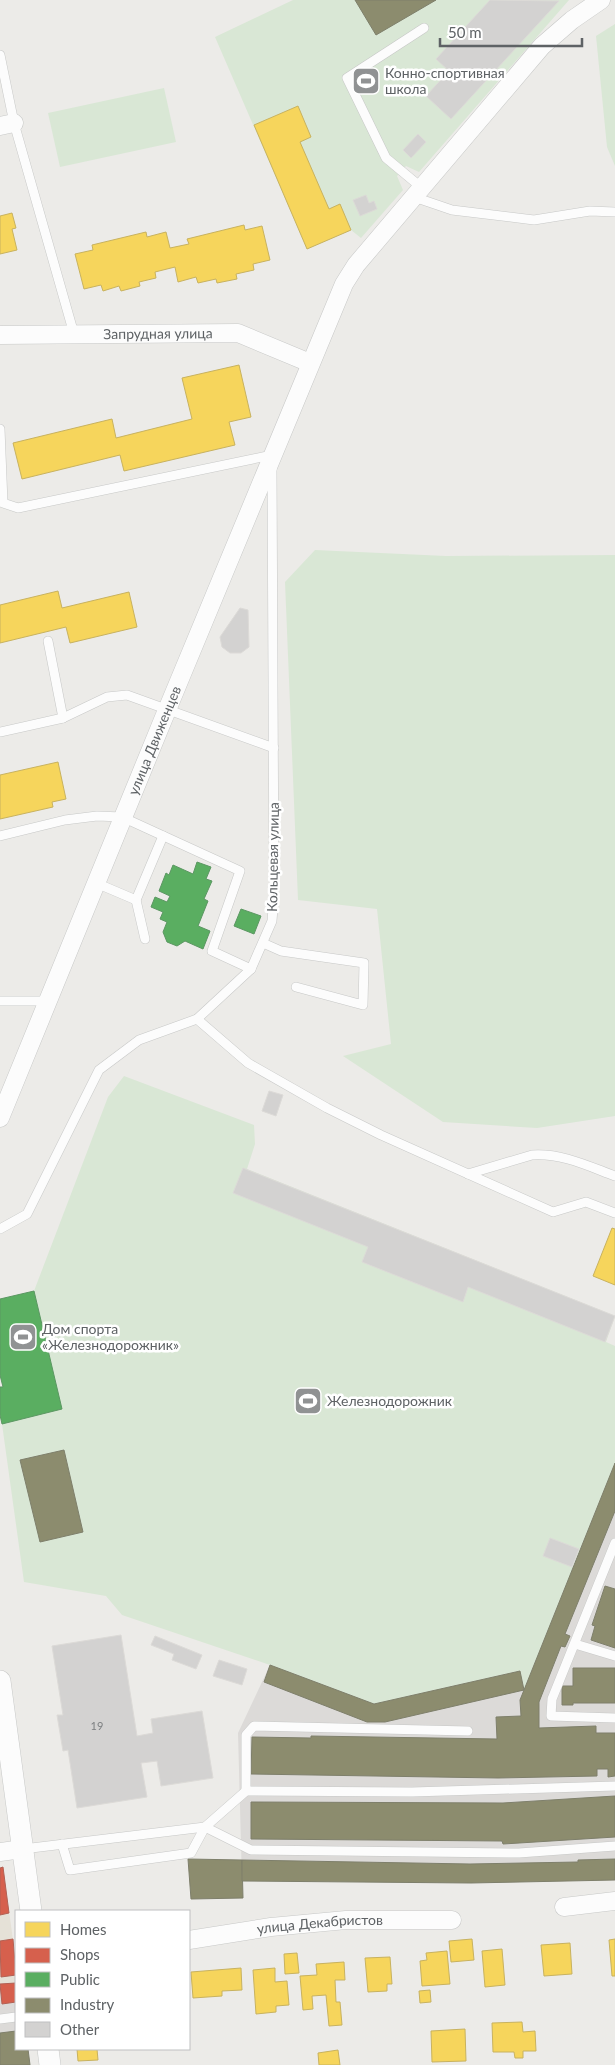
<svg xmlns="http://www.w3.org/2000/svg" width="615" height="2065" font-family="Lato,sans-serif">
<rect width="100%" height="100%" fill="#ecebe8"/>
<polygon fill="#e5e1d7" points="3,1867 16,1962 16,1983 0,1984 0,1868"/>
<g fill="#dcdad8">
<polygon points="615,1464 615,1880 471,1883 242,1881 238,1733 270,1665 374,1704 520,1671"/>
<polygon points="16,1983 16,2049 28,2049 30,2065 0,2065 0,1984"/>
</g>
<g fill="#d9e7d5">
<polygon points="293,0 569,0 419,172 406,166 397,176 403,190 361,238 351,230 307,249 215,37"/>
<polygon points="615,24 615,166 607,147 596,36"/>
<polygon points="164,88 176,142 60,167 48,113"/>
<polygon points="315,550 446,556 615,555 615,1116 537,1128 443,1122 343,1056 391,1044 377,909 298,900 285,582"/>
<polygon points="124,1076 254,1125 255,1144 247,1169 615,1316 606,1342 615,1346 615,1463 524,1690 519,1671 374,1704 270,1665 122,1615 106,1596 24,1582 2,1424 0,1387 3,1386 0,1375 0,1299 34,1291 108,1097"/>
</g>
<g fill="#f6d55c" stroke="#c8b25f">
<polygon points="298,106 311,137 300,142 329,209 340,204 351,230 307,249 254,125"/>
<polygon points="12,213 16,228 12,229 17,250 0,254 0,216"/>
<polygon points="244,225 245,230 262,226 270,260 253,264 254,270 236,274 237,279 217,283 216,279 198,283 196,277 178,282 175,267 155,272 156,278 139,282 140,286 121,291 119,286 103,291 101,285 84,289 75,254 93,250 92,245 146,232 147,237 166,232 170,248 189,244 187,239"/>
<polygon points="239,365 251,417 229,422 235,445 124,471 120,455 22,479 13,443 112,419 116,438 192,419 182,378"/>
<polygon points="58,591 62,608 129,592 137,627 70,643 66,627 0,643 0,605"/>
<polygon points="58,762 66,799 52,802 53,807 0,819 0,775"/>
<polygon points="612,1228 615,1229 615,1285 593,1276"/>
<polygon points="472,1939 474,1960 451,1962 449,1941"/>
<polygon points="615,1939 615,1976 612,1976 609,1940"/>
<polygon points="570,1943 572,1974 544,1976 541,1945"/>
<polygon points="502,1949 505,1985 485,1987 482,1951"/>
<polygon points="447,1951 450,1984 422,1986 420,1961 427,1960 426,1953"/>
<polygon points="297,1953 299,1973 285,1974 284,1954"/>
<polygon points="390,1957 392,1984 387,1984 387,1991 368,1992 365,1958"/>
<polygon points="344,1962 345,1980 335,1980 336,2002 340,2002 342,2025 329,2026 326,1995 312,1996 313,2009 303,2010 300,1976 317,1975 316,1964"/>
<polygon points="241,1968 242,1990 222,1991 222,1996 193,1998 191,1972"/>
<polygon points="275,1968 275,1982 287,1981 289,2005 276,2006 276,2012 256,2014 253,1970"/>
<polygon points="430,1990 431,2002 420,2003 419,1991"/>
<polygon points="522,2022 523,2032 535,2031 536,2051 523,2051 523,2058 515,2058 514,2052 493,2052 492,2023"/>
<polygon points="465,2029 466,2061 432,2062 431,2031"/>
<polygon points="77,2049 97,2049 98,2060 78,2061"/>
<polygon points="338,2050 340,2065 319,2065 318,2053"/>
</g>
<g fill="#d6604d" stroke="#b26154">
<polygon points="3,1867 9,1913 0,1915 0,1868"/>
<polygon points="13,1939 16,1975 1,1977 0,1941"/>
<polygon points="16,1983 16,2002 2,2004 0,1984"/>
</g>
<g fill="#5aae61" stroke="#5b9762">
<polygon points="197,862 211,867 206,879 212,881 204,899 208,901 198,926 210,931 203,949 185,941 177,946 167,942 163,932 167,922 160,919 163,912 151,907 155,897 167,902 170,896 159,891 166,873 169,875 173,865 193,874"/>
<polygon points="241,909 261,916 254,934 234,926"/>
<polygon points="34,1291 62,1409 2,1424 0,1415 0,1387 3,1387 0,1375 0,1299"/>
</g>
<g fill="#8c8c6e" stroke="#7e7f6b">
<polygon points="355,0 436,0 376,35"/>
<polygon points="64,1450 83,1532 40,1542 20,1460"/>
<polygon points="615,1463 615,1511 565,1634 570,1636 565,1647 561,1646 539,1702 539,1728 596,1726 596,1733 615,1733 615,1776 608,1777 608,1769 597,1769 597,1776 498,1778 251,1774 252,1737 311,1738 311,1736 497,1739 496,1717 521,1716 520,1700 524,1690"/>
<polygon points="605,1586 615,1589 615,1648 591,1640 595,1626 592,1625"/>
<polygon points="270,1665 374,1704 520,1671 524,1690 385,1722 367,1722 264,1682"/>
<polygon points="573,1668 615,1668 615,1703 573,1703 573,1705 562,1705 562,1686 573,1686"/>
<polygon points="615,1796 615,1837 503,1844 502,1841 251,1839 251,1802 503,1803"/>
<polygon points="188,1859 242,1860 243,1898 191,1899"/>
<polygon points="615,1859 615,1880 471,1883 242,1881 242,1860 470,1864 578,1862 578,1860"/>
<polygon points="16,2031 16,2049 28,2049 30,2065 0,2065 0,2033"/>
</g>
<g fill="#d3d2d1" stroke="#dcdad7">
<polygon points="490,0 559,1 451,119 426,96 449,71 436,59"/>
<polygon points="418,134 426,142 411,158 403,150"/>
<polygon points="366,195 369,203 374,201 377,209 360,216 353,200"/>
<polygon points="240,608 248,610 249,647 241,653 230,653 222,647 220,637"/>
<polygon points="269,1091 283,1095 276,1116 262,1111"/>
<polygon points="243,1168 615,1316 605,1342 468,1287 463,1302 362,1262 368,1247 233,1193"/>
<polygon points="550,1538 579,1549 572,1567 543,1556"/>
<polygon points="121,1635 137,1736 153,1733 151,1719 202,1711 213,1778 161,1786 157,1761 141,1763 147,1797 77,1808 68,1750 63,1751 57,1715 63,1715 52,1646"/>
<polygon points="155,1636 202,1655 196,1669 172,1660 174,1654 151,1645"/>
<polygon points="219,1660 247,1669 242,1685 213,1676"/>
</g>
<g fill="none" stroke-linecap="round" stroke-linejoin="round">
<g stroke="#c7c8c7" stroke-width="10">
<g id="service">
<polyline points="0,55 14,123 74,334"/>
<polyline points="422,188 386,158 347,78 424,28"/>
<polyline points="414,197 452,210 534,220 590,211 615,212"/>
<polyline points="0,429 3,503 18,508 272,455"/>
<polyline points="48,641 63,718"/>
<polyline points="0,732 63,718 107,697 127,695 274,748"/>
<polyline points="0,836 65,820 97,816 122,817 240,871 212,951 251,969"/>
<polyline points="96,883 136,900 163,836"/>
<polyline points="136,900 145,939"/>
<polyline points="263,943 281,951 364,963 363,1005 296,987"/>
<polyline points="0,1001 47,1001"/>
<polyline points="197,1019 248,1063 327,1108 381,1135 553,1212 586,1202 615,1213"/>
<path d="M468,1174L532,1155C562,1153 588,1166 615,1176"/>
<polyline points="0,1229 27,1214 99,1070 139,1040 197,1019 251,969 272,921 274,895 272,468"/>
<polyline points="615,1543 552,1699 551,1716 615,1718"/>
<polyline points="575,1644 615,1656"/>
<polyline points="246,1791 246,1735 254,1726 468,1731"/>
<polyline points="62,1844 70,1870 191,1853 205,1827 246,1791 412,1792 615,1786"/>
<polyline points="23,1849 205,1827 251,1850 519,1853 615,1846"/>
<polyline points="0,2019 16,2017"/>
</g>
</g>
<g stroke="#c7c8c7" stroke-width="19">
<g id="minor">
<polyline points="0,126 14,123"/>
<path id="s1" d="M0,335L238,333L310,363"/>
<path id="s2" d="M0,1118L167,710L344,284L356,265L542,46L572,20L601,0"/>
<polyline points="0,1852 22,1849"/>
<polyline points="564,1907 615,1901"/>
<path id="s3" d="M189,1940L271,1927L346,1920H452"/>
</g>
</g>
<g stroke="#c7c8c7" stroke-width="22">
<g id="tertiary">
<polyline points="0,1681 31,1911"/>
<polyline points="48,2049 50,2065"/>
</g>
</g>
<use href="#service" stroke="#fcfcfc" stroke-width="9"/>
<use href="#minor" stroke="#fcfcfc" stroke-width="18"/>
<use href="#tertiary" stroke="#fcfcfc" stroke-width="21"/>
</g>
<defs>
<g id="stadium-square" transform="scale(1.4375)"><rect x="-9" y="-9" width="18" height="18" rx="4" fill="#909293" stroke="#fff"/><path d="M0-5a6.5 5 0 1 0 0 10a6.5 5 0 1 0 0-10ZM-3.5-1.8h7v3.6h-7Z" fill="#fff"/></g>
</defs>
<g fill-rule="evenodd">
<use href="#stadium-square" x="366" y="81"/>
<use href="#stadium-square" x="23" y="1337"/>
<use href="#stadium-square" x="308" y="1401"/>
</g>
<g text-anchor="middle" stroke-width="5" stroke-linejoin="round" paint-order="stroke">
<g font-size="11" fill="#7c7f81">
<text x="97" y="1730">19</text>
</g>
<g font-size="14" fill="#5e6265" stroke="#fff" text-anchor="start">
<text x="385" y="78">Конно-спортивная<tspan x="385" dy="16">школа</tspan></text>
<text x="42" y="1334">Дом спорта<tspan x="42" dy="16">«Железнодорожник»</tspan></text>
<text x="327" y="1406">Железнодорожник</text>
</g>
<g font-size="14" fill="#5e6265" stroke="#fff">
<text dy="5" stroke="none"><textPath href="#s1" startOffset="158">Запрудная улица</textPath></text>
<text dy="5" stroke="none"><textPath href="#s2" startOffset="408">улица Движенцев</textPath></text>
<text transform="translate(273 857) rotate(-89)" y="5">Кольцевая улица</text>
<text dy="5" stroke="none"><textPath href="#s3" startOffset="132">улица Декабристов</textPath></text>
</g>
</g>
<rect x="15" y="1910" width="175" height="140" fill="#ffffff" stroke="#bfc0c1"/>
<rect x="25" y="1922" width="25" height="15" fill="#f6d55c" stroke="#bfc0c1"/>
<text x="60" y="1935" font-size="15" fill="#5e6265">Homes</text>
<rect x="25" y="1948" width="25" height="15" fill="#d6604d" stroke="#bfc0c1"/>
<text x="60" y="1960" font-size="15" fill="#5e6265">Shops</text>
<rect x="25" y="1972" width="25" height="15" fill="#5aae61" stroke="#bfc0c1"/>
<text x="60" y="1985" font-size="15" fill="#5e6265">Public</text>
<rect x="25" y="1998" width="25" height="15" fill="#8c8c6e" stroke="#bfc0c1"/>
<text x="60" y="2010" font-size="15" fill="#5e6265">Industry</text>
<rect x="25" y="2022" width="25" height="15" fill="#d3d2d1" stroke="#bfc0c1"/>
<text x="60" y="2035" font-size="15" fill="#5e6265">Other</text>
<path d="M440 38v8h142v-8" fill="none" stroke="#5e6265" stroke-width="2.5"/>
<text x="448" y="38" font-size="15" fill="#5e6265" stroke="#ffffff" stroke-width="4" paint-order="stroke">50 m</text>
</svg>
